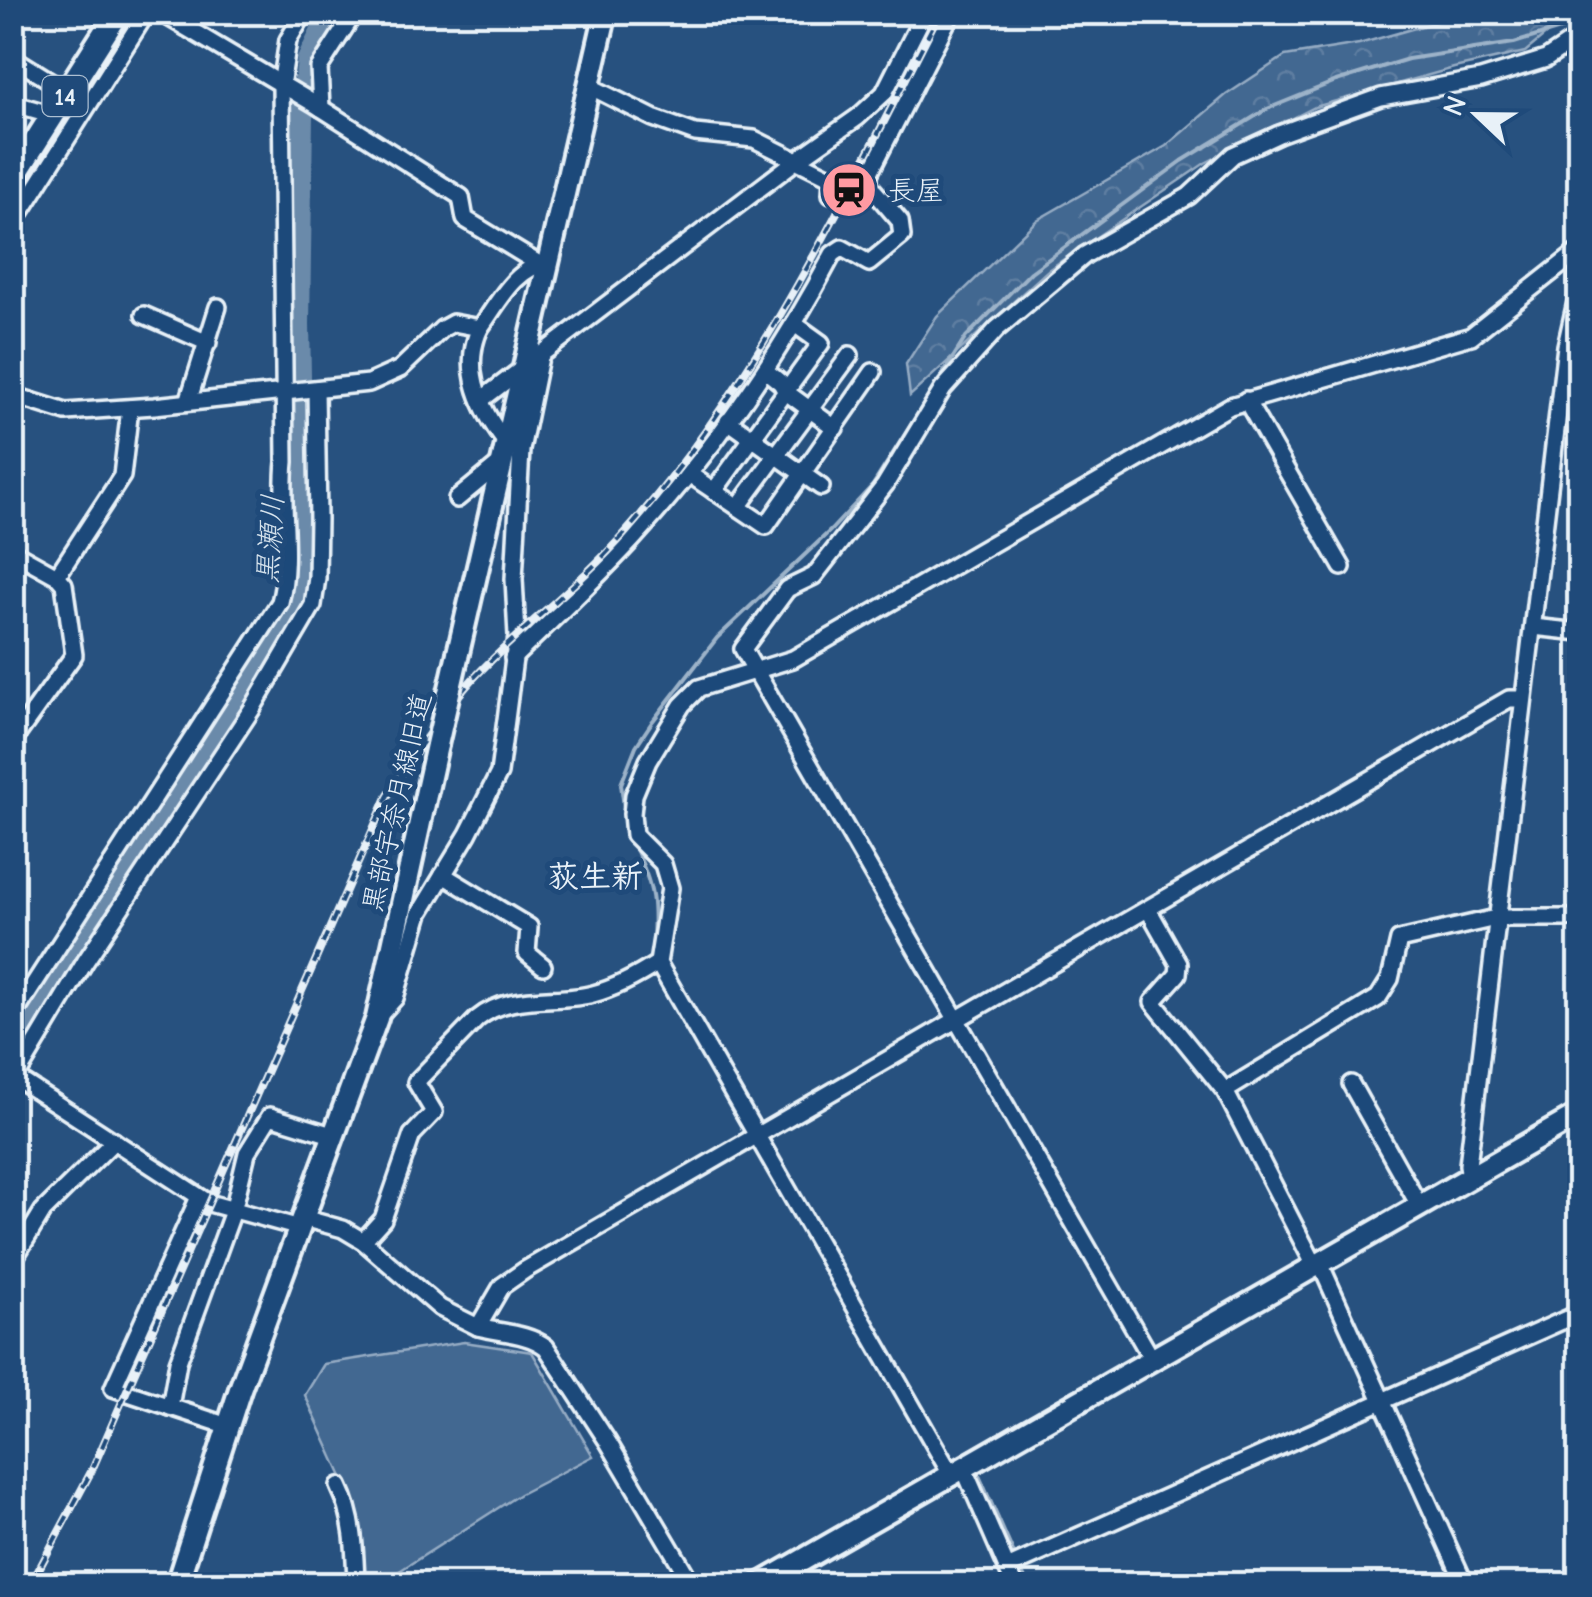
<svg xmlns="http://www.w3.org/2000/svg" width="1592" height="1597" font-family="'Comic Neue','Klee One',sans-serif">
<defs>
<pattern id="forest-crowns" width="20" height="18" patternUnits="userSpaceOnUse" patternTransform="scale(2.5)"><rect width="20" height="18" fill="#436891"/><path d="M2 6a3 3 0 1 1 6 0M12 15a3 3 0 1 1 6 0" fill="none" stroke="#5e7ea1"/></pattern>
</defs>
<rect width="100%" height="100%" fill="#27517f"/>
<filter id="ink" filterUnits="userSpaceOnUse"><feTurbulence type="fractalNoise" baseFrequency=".01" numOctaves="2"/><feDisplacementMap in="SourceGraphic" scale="20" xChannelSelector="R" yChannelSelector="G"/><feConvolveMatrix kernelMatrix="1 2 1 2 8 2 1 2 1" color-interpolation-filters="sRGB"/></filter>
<g filter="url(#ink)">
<polygon fill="url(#forest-crowns)" stroke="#96acc4" stroke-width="2.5" points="1468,13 1572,13 1525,52 1454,68 1315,107 1205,163 1048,270 910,396 906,364 937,316 1037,220 1166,146 1226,95 1285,56 1359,44"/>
<polygon fill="#436891" stroke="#96acc4" stroke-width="2.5" points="464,1342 532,1352 593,1456 520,1494 379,1584 364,1584 357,1510 305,1395 324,1364"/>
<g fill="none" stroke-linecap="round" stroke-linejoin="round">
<g stroke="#9db3c9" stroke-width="4">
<polyline points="627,830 621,784 636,746 652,722 717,638 831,530 873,485 966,337 1031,272 1182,161 1267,109 1336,81 1408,59 1514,43 1580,23"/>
<path d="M633,843C655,889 656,904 652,954"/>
<polyline points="656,973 705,1060"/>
<polyline points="977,1471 1016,1559"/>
<polyline points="1020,1567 1027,1584"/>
</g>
<polyline stroke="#6b8aaa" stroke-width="22" points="12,1053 286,628 304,580 299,324 302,115 308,60 331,12"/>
<g stroke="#e8f1f8" stroke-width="22">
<g id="street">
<polyline points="160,12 313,103 461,197 465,219 539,264"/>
<polyline points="12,57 68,92"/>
<polyline points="587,85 653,118 695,133 754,139 832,178 831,194"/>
<polyline points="12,103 53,115"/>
<polyline points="321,108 319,68 355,12"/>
<polyline points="12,226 147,12"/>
<polyline points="144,315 208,343"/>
<path d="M480,328C461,369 480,410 507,444"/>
<polyline points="765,370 781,383 786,392 835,428"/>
<path d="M12,395L66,412L154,406L369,383L400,369L442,329L453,323L480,328C497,305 517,264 548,264"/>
<polyline points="481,400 797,160 858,117 884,93 925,12"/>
<polyline points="1246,400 1342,567"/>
<polyline points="188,402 218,307"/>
<polyline points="728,421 821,487"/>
<polyline points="689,474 766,526 873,372"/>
<polyline points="714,491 821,343 796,325"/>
<polyline points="457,499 503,461"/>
<polyline points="738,507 850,355"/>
<polyline points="12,551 57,576 64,584 74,655 17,735 12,735"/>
<polyline points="57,576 122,476 130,408"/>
<polyline points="1533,627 1580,632"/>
<path d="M513,658C553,619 594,581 632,540C711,454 779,357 833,254L842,248L869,263L902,236L900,221L869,185V174L952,12"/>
<polyline points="443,875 529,927 527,953 543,966"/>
<polyline points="1148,909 1179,964 1178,974 1153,1002 1225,1091 1314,1264 1322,1268 1465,1584"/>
<path d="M12,1018L280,602C292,557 280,508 285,462L281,86L288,40L305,12"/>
<polyline points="377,1018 395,998 420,913 468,834 499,773 517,636 514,579 521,450 540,357"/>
<polyline points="12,1075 209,1203 300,1228"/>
<polyline points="16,1077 85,962 252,709 313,605 317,578 318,519 316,389"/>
<polyline points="1351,1084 1419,1205"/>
<polyline points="1225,1091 1378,998 1390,979 1399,940 1496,918 1580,918"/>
<polyline points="1470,1177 1468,1165 1566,346 1578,293 1580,261"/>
<polyline points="199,1197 113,1388 228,1426"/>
<polyline points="303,1218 343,1229 363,1241 440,1308 478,1327 502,1286 525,1270 1509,699 1523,699"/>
<path d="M363,1241L383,1219L412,1135L434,1112L416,1082L477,1019C511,991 556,1004 593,994C616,988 638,976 658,963"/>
<polyline points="12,1262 43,1211 114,1141"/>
<path d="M478,1327C500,1333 528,1333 546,1347L608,1442L692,1584"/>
<polyline points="1153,1361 743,649 787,589 814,576 885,485 943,389 997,329 1085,255 1189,196 1233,155 1279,134 1381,97 1481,79 1546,59 1580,36"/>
<polyline points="170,1407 178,1362 233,1211 247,1153 270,1116 335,1136"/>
<polyline points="964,1469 1014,1584"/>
<polyline points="952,1476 658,963 670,888 663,864 634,835 632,814 634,795 648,761 682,705 699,688 793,659 1230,406 1471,336 1580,250"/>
<path d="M339,1486C354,1516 355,1552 356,1584"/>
<polyline points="1007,1568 1580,1313"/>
</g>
</g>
<g stroke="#e8f1f8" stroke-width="28">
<g id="secondary">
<polyline points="458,653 606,12"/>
<polyline points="177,1584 240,1389 377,1018 437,745"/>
<polyline points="761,1584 1580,1114"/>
</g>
</g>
<g stroke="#e8f1f8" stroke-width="30">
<polyline id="primary" points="12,179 118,12"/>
</g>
<use href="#street" stroke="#1f4a7a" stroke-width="15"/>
<use href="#secondary" stroke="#1f4a7a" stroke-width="20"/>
<use href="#primary" stroke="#1f4a7a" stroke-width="22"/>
<g stroke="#e8f1f8" stroke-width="8">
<path id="rail" d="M31,1584L92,1470L387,797C413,755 439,717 472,680C520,628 579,586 626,532C761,380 847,192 940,12"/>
</g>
<use href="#rail" stroke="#1f4a7a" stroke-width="4" stroke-dasharray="11" stroke-linecap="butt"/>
<g stroke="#e8f1f8" stroke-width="28" stroke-linecap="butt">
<polyline id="secondary-bridge" points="437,745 458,653"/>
</g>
<use href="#secondary-bridge" stroke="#1f4a7a" stroke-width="20"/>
</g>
</g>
<defs>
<g id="station-disc" transform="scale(2.875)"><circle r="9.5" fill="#ff9aa2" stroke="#1f4a7a"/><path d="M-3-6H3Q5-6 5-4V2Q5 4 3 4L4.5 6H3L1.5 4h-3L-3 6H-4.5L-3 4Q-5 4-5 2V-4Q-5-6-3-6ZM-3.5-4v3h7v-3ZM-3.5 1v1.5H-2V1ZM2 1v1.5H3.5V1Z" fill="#111"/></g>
</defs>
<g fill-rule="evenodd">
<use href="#station-disc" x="849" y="190"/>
</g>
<g text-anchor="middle" stroke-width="10" stroke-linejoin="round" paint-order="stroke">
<rect fill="#1f4a7a" stroke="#acbfd2" stroke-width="2.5" x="42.5" y="76" width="45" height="40" rx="8"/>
<g font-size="25" font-weight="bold" fill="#e8f1f8">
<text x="65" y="105">14</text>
</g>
<g font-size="28" fill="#e8f1f8" stroke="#1f4a7a" text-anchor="start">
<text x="888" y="200">長屋</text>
</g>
<g font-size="28" fill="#e8f1f8" stroke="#1f4a7a">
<text transform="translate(396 802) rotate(-77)" y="10">黒部宇奈月線旧道</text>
</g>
<g font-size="30" font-style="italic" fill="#d5e2ec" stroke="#1f4a7a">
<text transform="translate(270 539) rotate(-86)" y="10">黒瀬川</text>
</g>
<g font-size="32" font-weight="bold" fill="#e8f1f8" stroke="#1f4a7a">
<text x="595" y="887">荻生新</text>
</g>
</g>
<rect width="1592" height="1597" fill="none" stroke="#1f4a7a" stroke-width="50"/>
<rect x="25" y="25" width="1542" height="1547" fill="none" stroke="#e8f1f8" stroke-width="4" filter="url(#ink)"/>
<g transform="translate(1477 115) rotate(292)" stroke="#1f4a7a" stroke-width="8" paint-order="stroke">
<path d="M0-8L18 38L0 25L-18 38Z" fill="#e8f1f8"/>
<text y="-15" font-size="28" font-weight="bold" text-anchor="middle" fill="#e8f1f8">N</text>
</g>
</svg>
